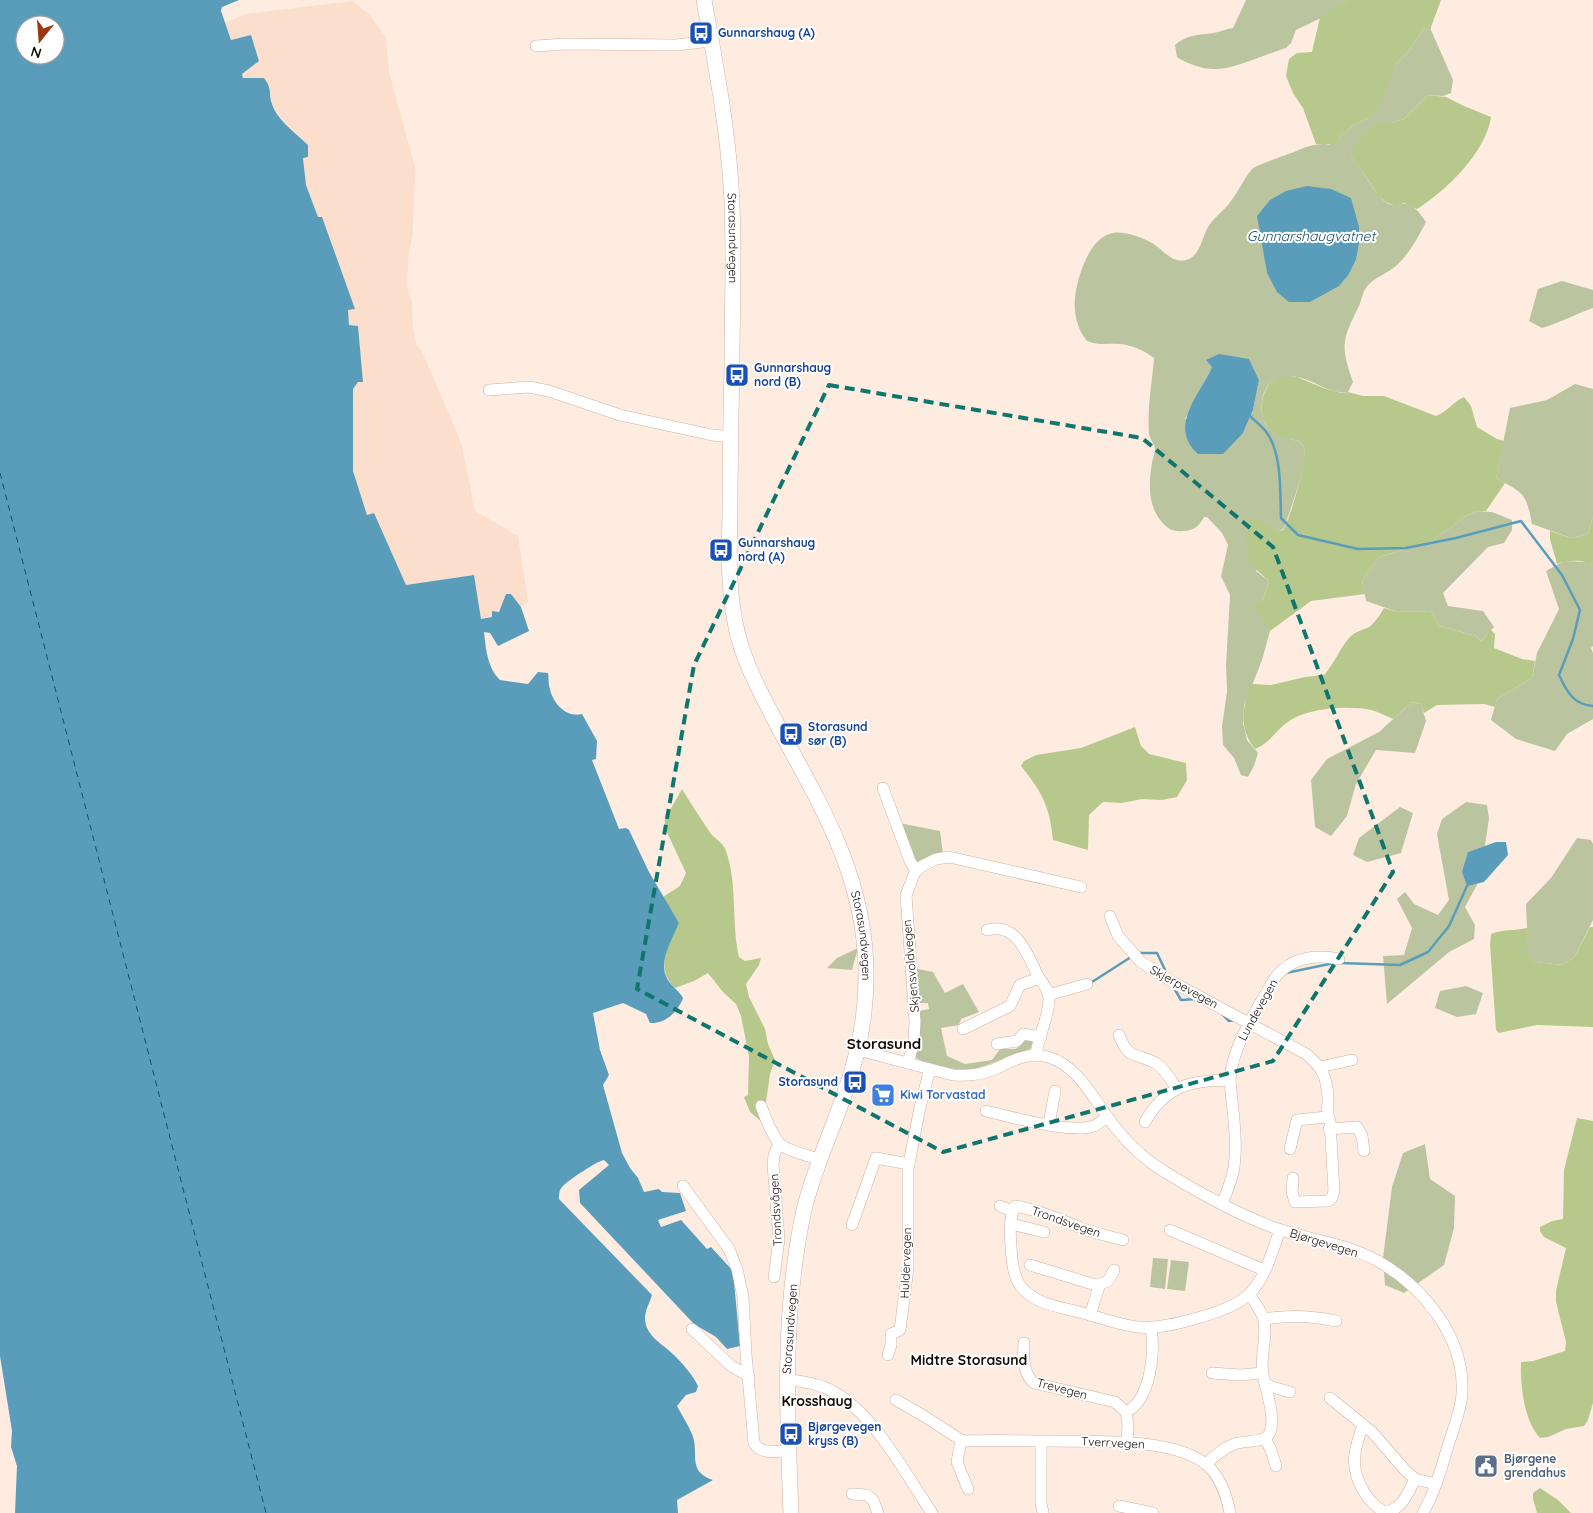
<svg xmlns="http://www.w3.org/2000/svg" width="1593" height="1513" font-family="Quicksand,sans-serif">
<rect width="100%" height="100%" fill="#ffece1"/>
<polygon fill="#fcdecc" points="353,1 370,15 386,38 389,72 416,171 414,190 413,232 409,253 407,286 412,303 413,329 417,346 422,351 462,445 475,511 518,536 528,601 521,607 511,595 505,597 499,612 492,611 492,617 481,619 474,575 406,585 374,513 367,515 353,471 353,389 358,382 363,382 358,326 349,326 348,310 355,309 306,185 303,157 308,145 279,116 271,103 270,87 243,78 242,74 259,60 251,35 231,40 225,23 246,14"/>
<g fill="#bac5a0" fill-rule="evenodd">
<path d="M1246,0H1347L1323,17L1296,30L1291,43L1286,48C1269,53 1234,69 1218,69C1204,70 1188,64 1177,57L1175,45C1186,35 1198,35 1213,33C1220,32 1226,29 1233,28Z"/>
<path d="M1424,28L1431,30L1453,80L1451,93L1443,96L1428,95L1404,119L1391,123H1376L1351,155C1360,166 1376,196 1387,203C1392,206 1396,205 1402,204C1413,202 1420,214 1426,222L1425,224C1417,239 1409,254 1397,265C1388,274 1373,277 1366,288C1362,293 1362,300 1359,306C1342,340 1340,345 1353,382L1348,392C1329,395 1315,380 1297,377C1292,376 1284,378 1278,379C1260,382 1257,416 1268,427C1276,436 1289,439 1299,441C1300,442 1304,447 1304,447C1309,460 1289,514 1284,528L1280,531L1274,528L1256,571L1269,581L1263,600L1259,603L1270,631L1262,660L1244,706L1243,723L1247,740L1258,753L1254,766L1248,777L1241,775L1234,758L1223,745L1222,726L1227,692L1226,665L1230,595L1221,576L1228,545L1222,533L1207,517H1204C1199,526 1194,531 1183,531C1172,532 1168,529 1161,521C1147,504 1149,481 1152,463C1153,457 1155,454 1155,448C1154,443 1150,440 1149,434C1147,409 1152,383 1154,358C1145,351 1132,345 1120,344C1108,343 1099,346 1087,341C1078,331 1073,312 1075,298C1077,278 1089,237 1113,233C1123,231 1141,237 1150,242C1163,248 1172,266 1189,259C1201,253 1202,237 1208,227C1214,217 1225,210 1231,201C1239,191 1244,178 1252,169C1257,165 1286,155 1294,152C1307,146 1321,141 1334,146L1340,137L1352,126L1368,118L1397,63L1409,51ZM1259,231L1359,244L1356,260L1349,274L1267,273L1263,244ZM1249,359L1259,380L1253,410L1243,433L1185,419L1212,367Z"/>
<path d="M1562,281L1593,290V308C1575,314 1560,323 1542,328L1529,321L1538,289Z"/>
<path d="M1575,384L1593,389V517L1588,534L1571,538L1532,524C1526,492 1523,493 1496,478L1510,408L1547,400Z"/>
<polygon points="1477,511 1492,512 1512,520 1512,530 1504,543 1488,547 1443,593 1448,606 1483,611 1494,627 1481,641 1476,636 1439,626 1431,611 1398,612 1366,601 1362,580 1379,557 1430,542 1466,516"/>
<polygon points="1564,561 1588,562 1593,566 1593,646 1591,648 1593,653 1593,719 1567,734 1555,751 1516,739 1491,720 1497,699 1532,678 1537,653 1559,609 1546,571"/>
<polygon points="1412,702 1421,704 1426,721 1415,753 1376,750 1356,784 1347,816 1331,836 1315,827 1311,780 1327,759 1379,732"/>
<polygon points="1466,802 1487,805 1489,818 1485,846 1468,852 1467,885 1478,883 1465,907 1475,925 1474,939 1449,952 1387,1004 1383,956 1404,955 1412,928 1397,899 1405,892 1414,904 1438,915 1449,900 1437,834 1442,819"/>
<polygon points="1400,807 1413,813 1401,853 1367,862 1353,855 1359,838"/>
<polygon points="899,823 940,831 943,854 919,863 915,862"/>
<polygon points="1577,838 1591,840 1593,844 1593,920 1575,956 1563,965 1536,962 1525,954 1527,928 1526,904 1551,878"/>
<polygon points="858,948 852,970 827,968 837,958"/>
<polygon points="913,968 933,972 945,993 963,984 979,1012 961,1019 959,1025 941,1028 947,1056 965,1064 992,1060 1000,1049 1016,1049 1027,1037 1033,1042 1030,1049 968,1072 922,1062 914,1056 919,1011 929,1009 928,1003 917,1003"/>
<polygon points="1466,986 1483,993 1476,1014 1457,1017 1435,1008 1440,991"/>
<polygon points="1425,1144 1430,1179 1455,1196 1454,1228 1444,1265 1404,1293 1385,1285 1383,1258 1392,1187 1403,1153"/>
<polygon points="1153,1258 1168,1259 1165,1289 1150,1287"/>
<polygon points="1171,1260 1189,1262 1185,1291 1167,1289"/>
</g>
<g fill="#b7c88c">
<polygon points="1347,0 1441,0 1431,27 1431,30 1424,28 1409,51 1397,63 1377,111 1368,118 1352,126 1340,137 1334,147 1329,144 1316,144 1303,108 1293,93 1286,76 1289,59 1297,53 1312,52 1320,17"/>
<path d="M1428,95L1446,97L1464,106L1491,117C1486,152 1446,191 1417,209L1404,203L1395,206L1386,202L1379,196L1351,155L1361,135L1376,123H1391L1404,119Z"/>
<path d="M1287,377H1297L1326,389L1342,393L1348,392L1363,396H1384L1436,416C1447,412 1453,402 1464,397L1471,406L1477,427L1497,439L1504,441L1496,478L1505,483L1486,511H1477L1466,516L1430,542L1379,557L1362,580L1365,594L1311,601L1270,631L1256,609L1255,604L1263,600L1269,581L1251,565L1245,539L1248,519H1258L1280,531L1283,530C1290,520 1308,458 1304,447C1304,447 1300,441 1299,441C1291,439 1281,438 1274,433C1270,430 1266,425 1264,421C1259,409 1262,385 1276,379C1279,377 1284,377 1287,377Z"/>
<path d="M1593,517V566C1585,559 1567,560 1557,564L1550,539V531L1571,538L1588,534Z"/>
<path d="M1384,608L1398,612L1431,611L1439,626L1476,636L1481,641L1491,630L1495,634L1494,648L1522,659L1535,661L1532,678L1497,699L1495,707L1484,704L1437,705L1424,713L1421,704L1412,702L1393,719C1386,716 1379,712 1371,710C1349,705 1306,708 1288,722C1275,731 1271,742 1255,749C1238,728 1242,707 1252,684L1271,685L1305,677L1324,675C1334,664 1339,650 1349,638C1355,631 1361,631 1369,627C1375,623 1381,613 1384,608Z"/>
<path d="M1135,727L1141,746L1149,754L1186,763L1187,780L1177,797L1162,800L1142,799L1122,803L1103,802L1089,815L1088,850L1053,840C1050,807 1042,792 1021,766L1024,761L1036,755L1081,748Z"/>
<path d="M682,789C691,804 701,819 711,834C716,839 724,844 726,851C738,885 731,922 739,957L745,961L761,958L759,965L746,984L749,997L765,1029L768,1044L775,1060L770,1074L763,1123L750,1112L744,1097L748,1095L749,1057L741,1016L736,1004L723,992L708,973L694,981L675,988C654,968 669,945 679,923L663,897L680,886L686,873L665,828V819Z"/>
<path d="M1590,927H1593V1027L1537,1025L1499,1033L1496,1030L1490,945L1491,934C1502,929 1515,931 1527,928L1526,954L1536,962L1563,965L1575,956Z"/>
<path d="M1577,1118L1593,1121V1403L1588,1420L1584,1426L1566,1429L1548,1437L1540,1438C1524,1422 1520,1384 1521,1362L1533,1361L1565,1351L1566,1342L1556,1302V1291L1566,1248L1544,1237L1540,1231V1227L1552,1221L1563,1219L1564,1170Z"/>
<polygon points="1540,1488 1558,1500 1571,1513 1537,1513 1533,1499 1533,1493"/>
</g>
<g fill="#5a9dbb" fill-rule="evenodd">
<path d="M0,0H239L222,7L221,11L231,40L251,35L259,61L242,74L243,78H264C273,90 268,92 272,104C277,120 296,133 308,145V157L303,158L306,185L318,217H322L355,309L348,310L349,325L358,326L363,382H358L353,389V471L367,515L374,513L406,585L474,575L481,619L492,617V611L499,612L506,594H511L521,607L529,631L498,646L490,633L484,632C486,649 487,667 500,680L528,684L538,672L548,673C549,678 548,684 550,689C553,704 567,718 582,714L597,741L596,759L592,760L619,829L626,828L629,830L649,872L679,923C673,938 659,960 666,976C669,985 679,990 683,998C678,1012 665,1024 650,1023L646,1014L623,1003L593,1013L600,1050L609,1075L603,1085L622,1153L630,1168L638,1178L644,1192L659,1189L662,1192L680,1193L686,1211L658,1220L661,1227L681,1220L707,1249L711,1247L733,1271L740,1346L727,1349L716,1337L694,1324L580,1203L579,1190L609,1165L604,1160C597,1161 567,1181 562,1187C559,1190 559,1195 559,1199L652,1295C650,1302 645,1310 645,1318C645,1336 663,1344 674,1355C683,1364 692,1374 698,1386L696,1392L686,1395L677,1406C682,1415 688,1425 692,1434C700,1453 686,1471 713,1480L677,1500L678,1513H15L17,1466L11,1447L12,1431L0,1356ZM25,25H55V55H25Z"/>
<polygon points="1307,186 1331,189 1351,198 1359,227 1359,244 1356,260 1349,274 1339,286 1310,302 1289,302 1277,292 1267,273 1257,216 1270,200 1286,191"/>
<path d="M1219,354L1249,359L1259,380L1253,410L1243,433L1223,454H1198C1168,426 1199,396 1212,367L1206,360Z"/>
<polygon points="1496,842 1506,842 1508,855 1484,882 1467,886 1462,872 1468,852"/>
</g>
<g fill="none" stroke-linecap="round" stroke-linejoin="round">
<g stroke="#5a9dbb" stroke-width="2.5">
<path d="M1250,416C1256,422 1263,427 1267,433C1282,454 1280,492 1281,518L1298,535L1358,549L1406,548L1456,538L1521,521L1562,575L1580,610L1573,639L1559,675C1566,690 1573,705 1593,706"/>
<polyline points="1138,953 1157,953 1167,974"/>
<polyline points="1340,963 1400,965 1428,952 1449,926 1467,886"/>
<polyline points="1286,973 1334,963"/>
<polyline points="1092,982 1131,957"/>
<polyline points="1174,988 1181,1000 1196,999"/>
<polyline points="1223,1015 1229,1021 1235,1020"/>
</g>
<polyline stroke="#184f66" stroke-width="1" stroke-dasharray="6 5" stroke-linecap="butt" points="0,473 266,1513"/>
<g stroke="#cfb1a0" stroke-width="12">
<g id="minor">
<polyline points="536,46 566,44 676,45 711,41"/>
<polyline points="489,390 529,387 549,391 620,415 712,435 731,437"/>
<polyline points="883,788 910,861 916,871"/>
<path d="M1110,916L1118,936L1141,962L1178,985L1306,1054C1322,1067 1327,1077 1328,1098C1328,1106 1326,1114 1330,1121L1334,1191L1332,1198L1328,1201L1295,1202L1292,1192L1293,1178"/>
<path d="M987,930C1016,922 1027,953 1037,974C1041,982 1049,989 1049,998C1049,1018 1038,1036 1036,1055"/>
<polyline points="1048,995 1087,984"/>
<polyline points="963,1029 1010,1006 1020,985 1039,978"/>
<path d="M1119,1035C1130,1063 1136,1051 1157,1064C1165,1069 1171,1080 1176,1088"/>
<polyline points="997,1044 1017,1041 1023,1034 1041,1037"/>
<path d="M858,1050L953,1075C966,1076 979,1075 992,1070C1011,1062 1026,1051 1048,1057C1080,1066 1095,1103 1115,1127C1129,1145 1145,1160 1165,1172C1201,1194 1238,1215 1278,1229C1310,1240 1345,1243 1376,1260C1423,1286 1465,1337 1462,1393C1461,1411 1453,1429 1448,1446C1441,1469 1435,1492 1423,1513"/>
<polyline points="908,1063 914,1042 915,1021 906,895 915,872 922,866 936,859 949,857 1081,887"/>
<polyline points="1320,1067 1352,1060"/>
<path d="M761,1106C765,1117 771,1132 778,1142C784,1150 809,1156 819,1159"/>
<path d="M986,1111C1011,1117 1072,1134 1094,1126C1098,1124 1103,1120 1107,1117"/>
<path d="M1145,1122C1165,1086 1191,1080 1230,1080"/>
<polyline points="1049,1124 1055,1091"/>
<polyline points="1329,1129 1357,1127 1362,1136 1364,1151"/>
<polyline points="1290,1149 1297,1120 1327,1117"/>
<path d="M683,1186L729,1249L737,1269L743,1297L746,1354L754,1443C761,1455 776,1451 788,1451"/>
<path d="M1222,1204C1227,1192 1232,1180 1234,1167C1238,1141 1232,1106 1230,1080C1232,1045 1258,1009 1274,979C1290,958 1313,954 1339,959"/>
<polyline points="1000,1206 1012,1211"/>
<polyline points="1011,1224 1044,1232"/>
<polyline points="852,1225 876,1158 909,1164"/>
<polyline points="1170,1230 1264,1270"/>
<path d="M1123,1240C1109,1236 1094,1233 1081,1228C1059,1219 1038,1210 1015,1206C1009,1218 1010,1234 1011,1247C1012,1260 1013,1276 1021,1287C1037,1305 1057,1306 1079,1312C1099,1317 1118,1325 1138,1327C1163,1330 1232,1312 1249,1294C1266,1278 1272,1251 1280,1230"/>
<polyline points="1030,1265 1099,1286"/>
<polyline points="774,1277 779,1239 773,1165 774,1155 779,1143"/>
<polyline points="1090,1315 1100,1284 1108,1281 1114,1270"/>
<path d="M1264,1319C1288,1315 1312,1316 1336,1321"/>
<polyline points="692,1329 731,1366 749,1376"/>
<path d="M1024,1343C1023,1357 1023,1374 1034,1383L1115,1402L1126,1412L1128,1425L1127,1443"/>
<polyline points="888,1355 891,1345 891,1334 900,1330 908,1268 908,1169 920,1107 930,1069"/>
<polyline points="1212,1373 1240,1375 1262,1373"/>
<path d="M787,1380C803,1381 820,1384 834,1392C875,1415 906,1475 932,1513"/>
<polyline points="1265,1383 1272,1387 1290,1392"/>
<polyline points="1330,1398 1372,1432 1405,1470 1415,1479 1436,1484"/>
<path d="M896,1400L924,1416L961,1440L966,1441C995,1440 1024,1441 1053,1441C1094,1442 1176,1437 1208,1466C1220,1477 1227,1497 1230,1513"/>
<path d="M1126,1412C1151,1400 1155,1352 1151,1327"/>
<path d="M1363,1425C1354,1450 1349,1467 1364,1492C1369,1500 1374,1506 1383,1511C1401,1513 1408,1493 1415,1479"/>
<polyline points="1265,1438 1271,1450 1276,1466"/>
<polyline points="961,1440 957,1462 968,1489"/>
<polyline points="1041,1441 1041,1504 1043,1512"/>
<path d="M1206,1464C1215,1456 1222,1449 1234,1444C1242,1441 1261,1442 1267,1437C1279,1425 1265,1388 1263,1374C1259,1356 1269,1335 1263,1317C1260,1309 1254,1301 1249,1294"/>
<polyline points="852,1494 867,1495 873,1500 878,1513"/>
<polyline points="1119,1506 1153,1513"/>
</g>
</g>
<g stroke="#cfb1a0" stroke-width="16">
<g id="major">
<path id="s1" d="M704,0C715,62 727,123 731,185C735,245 732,305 732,365C731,414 730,464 730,513C729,550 728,586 735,622C742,661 762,695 780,730C823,809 864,876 866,969C867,1011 859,1053 845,1092C832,1132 814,1168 804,1210C782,1310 787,1412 791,1513"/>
</g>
</g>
<use href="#minor" stroke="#fff" stroke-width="11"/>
<use href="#major" stroke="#fff" stroke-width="15"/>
</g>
<path fill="none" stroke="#0f766e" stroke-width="4" stroke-dasharray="10 6" stroke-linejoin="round" d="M829,385L1142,438L1273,547L1393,872L1273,1061L943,1152L637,989L694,665Z"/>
<defs>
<g id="bus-square" transform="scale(1.25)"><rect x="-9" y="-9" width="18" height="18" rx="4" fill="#1a4fb4" stroke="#fff"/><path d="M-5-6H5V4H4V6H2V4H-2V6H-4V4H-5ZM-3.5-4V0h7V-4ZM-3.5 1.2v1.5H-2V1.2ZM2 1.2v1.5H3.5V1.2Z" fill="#fff"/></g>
<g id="supermarket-square" transform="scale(1.25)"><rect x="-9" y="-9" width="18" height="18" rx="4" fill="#3f7fe0" stroke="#fff"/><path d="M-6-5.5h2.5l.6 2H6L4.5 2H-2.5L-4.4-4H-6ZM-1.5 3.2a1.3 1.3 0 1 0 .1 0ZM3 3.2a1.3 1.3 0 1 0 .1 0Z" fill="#fff"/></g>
<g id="civic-square" transform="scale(1.25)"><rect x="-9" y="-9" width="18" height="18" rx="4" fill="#5c6f8a" stroke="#fff"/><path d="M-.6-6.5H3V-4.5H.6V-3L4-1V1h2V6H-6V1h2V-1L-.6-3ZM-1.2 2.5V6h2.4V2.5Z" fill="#fff"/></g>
</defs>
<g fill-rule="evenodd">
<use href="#bus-square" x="701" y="33"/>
<use href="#bus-square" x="737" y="375"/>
<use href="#bus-square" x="721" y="550"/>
<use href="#bus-square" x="791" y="734"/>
<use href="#bus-square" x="855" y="1082"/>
<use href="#supermarket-square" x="883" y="1095"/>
<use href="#bus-square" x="791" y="1434"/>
<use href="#civic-square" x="1486" y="1466"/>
</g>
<g text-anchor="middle" stroke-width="4" stroke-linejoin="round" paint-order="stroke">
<g font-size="12" font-weight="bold" fill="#164399" stroke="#fff" text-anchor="start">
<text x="718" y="37">Gunnarshaug (A)</text>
<text x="754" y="372">Gunnarshaug<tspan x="754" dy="14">nord (B)</tspan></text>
<text x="738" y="547">Gunnarshaug<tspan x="738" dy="14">nord (A)</tspan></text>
<text x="808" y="731">Storasund<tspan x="808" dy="14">sør (B)</tspan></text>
<text x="838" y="1086" text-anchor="end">Storasund</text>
<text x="808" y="1431">Bjørgevegen<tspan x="808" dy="14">kryss (B)</tspan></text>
</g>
<g font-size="12" fill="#160c06" stroke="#fff">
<text dy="4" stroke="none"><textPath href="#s1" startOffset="240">Storasundvegen</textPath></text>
<text dy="4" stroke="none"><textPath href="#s1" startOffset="965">Storasundvegen</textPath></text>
<text transform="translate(911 966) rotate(-95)" y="4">Skjensvoldvegen</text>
<text transform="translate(1184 987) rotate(29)" y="4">Skjerpevegen</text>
<text transform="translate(1258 1010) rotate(-61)" y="4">Lundevegen</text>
<text transform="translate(776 1210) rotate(-93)" y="4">Trondsvågen</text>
<text transform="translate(1066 1222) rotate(19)" y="4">Trondsvegen</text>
<text transform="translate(1324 1243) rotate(17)" y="4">Bjørgevegen</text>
<text transform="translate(906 1263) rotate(-88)" y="4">Huldervegen</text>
<text transform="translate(790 1329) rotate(-86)" y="4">Storasundvegen</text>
<text transform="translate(1062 1389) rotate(15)" y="4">Trevegen</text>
<text transform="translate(1113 1443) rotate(3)" y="4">Tverrvegen</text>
</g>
<g font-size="12" font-weight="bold" fill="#366cbe" stroke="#fff" text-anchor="start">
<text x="900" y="1099">Kiwi Torvastad</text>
</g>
<g font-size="12" font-weight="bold" fill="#4e5e75" stroke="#fff" text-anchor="start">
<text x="1504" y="1463">Bjørgene<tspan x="1504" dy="14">grendahus</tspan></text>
</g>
<g font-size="14" font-style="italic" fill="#184f66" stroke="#fff">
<text x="1311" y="241">Gunnarshaugvatnet</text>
</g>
<g font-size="14" font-weight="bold" fill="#160c06" stroke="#fff">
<text x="969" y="1365">Midtre Storasund</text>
<text x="817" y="1406">Krosshaug</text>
</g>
<g font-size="15" font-weight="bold" fill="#160c06" stroke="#fff">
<text x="884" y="1049">Storasund</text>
</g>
</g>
<g transform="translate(40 40) rotate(197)"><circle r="24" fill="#ffffff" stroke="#a29e9b"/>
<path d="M0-4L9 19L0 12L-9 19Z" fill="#9d3710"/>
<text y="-8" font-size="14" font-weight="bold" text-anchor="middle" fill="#160c06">N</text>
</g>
</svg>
